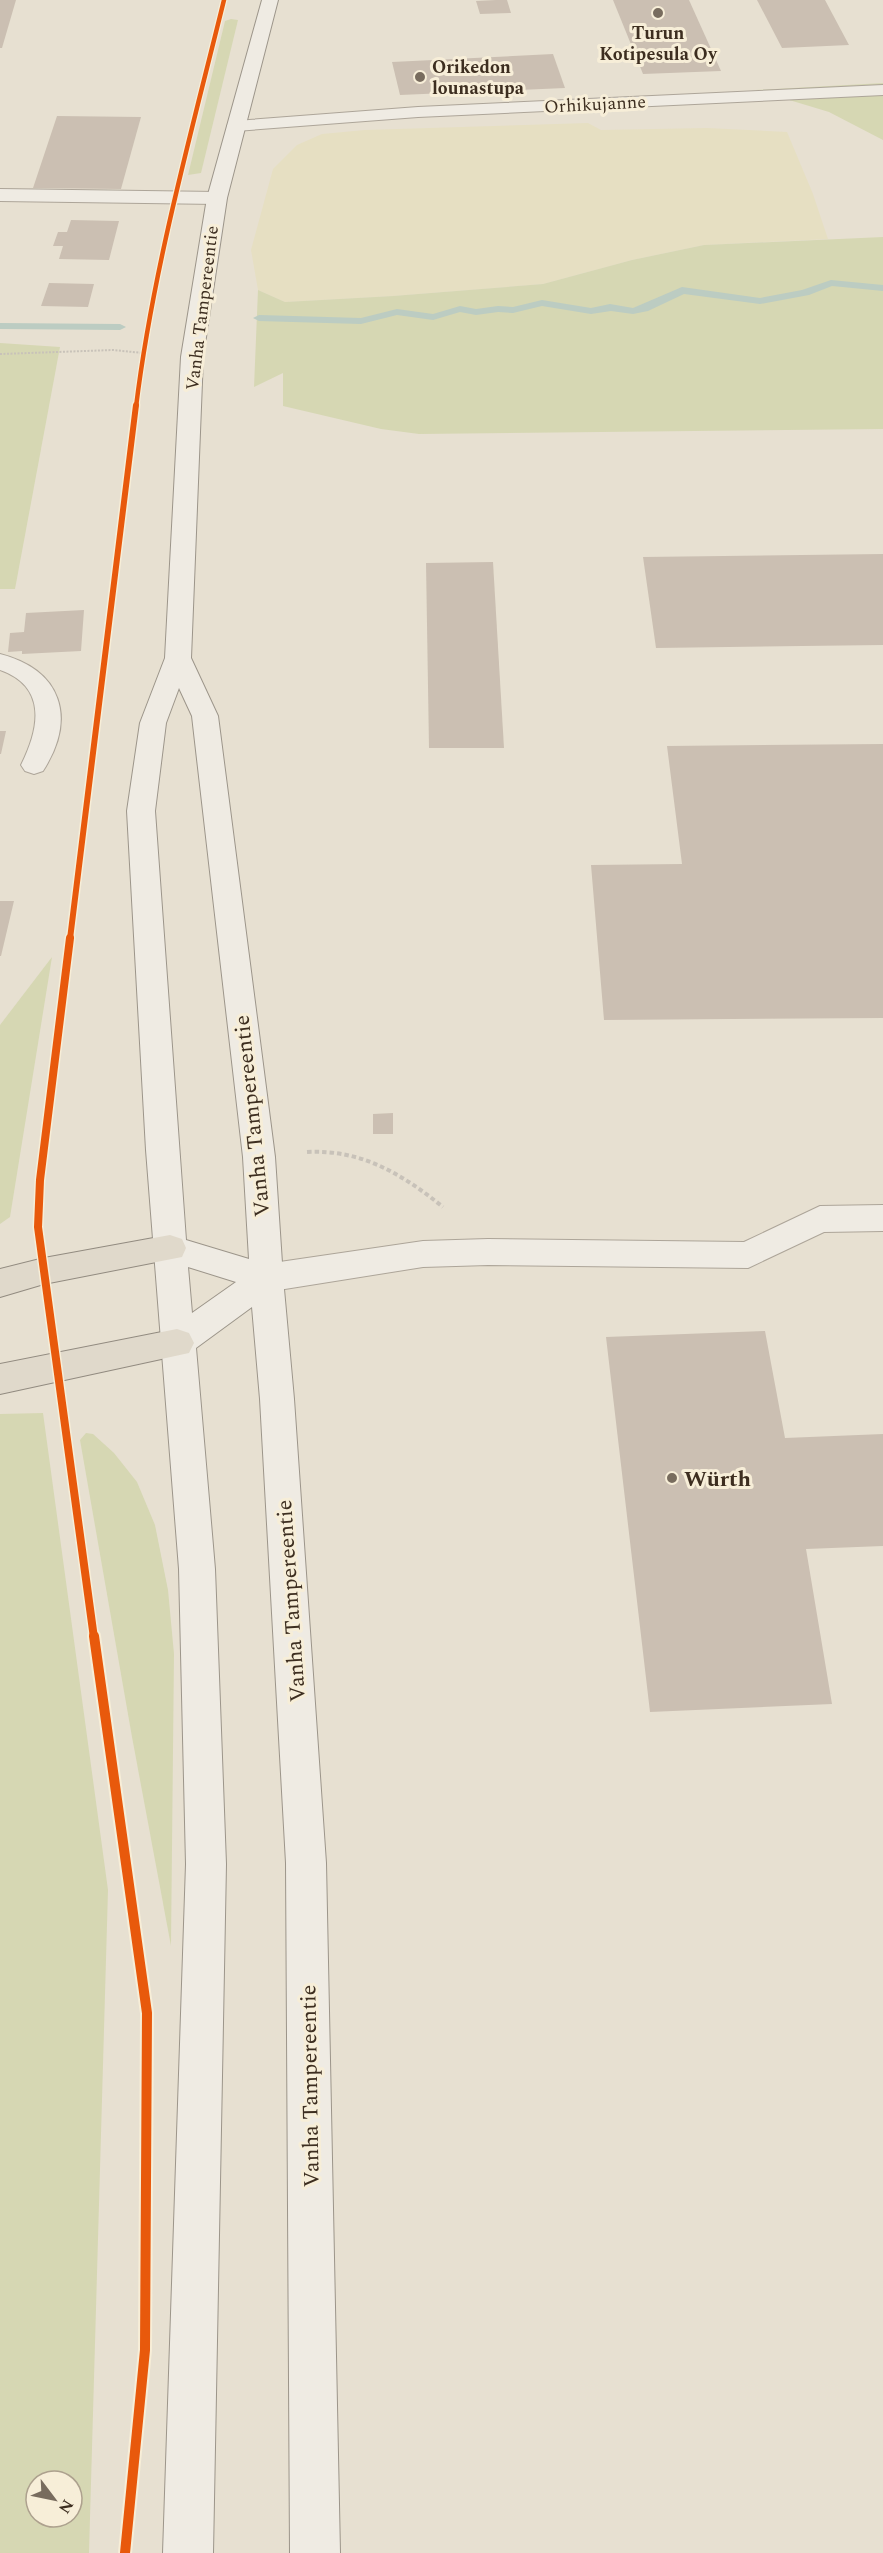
<svg xmlns="http://www.w3.org/2000/svg" width="883" height="2553" font-family="Spectral,serif">
<rect width="100%" height="100%" fill="#e7e0d1"/>
<polygon fill="#e6dfc2" points="588,123 601,130 707,128 787,132 813,194 828,239 704,245 632,260 543,284 393,296 285,302 258,290 251,250 273,169 297,145 322,134 365,130"/>
<g fill="#d6d7b3" fill-rule="evenodd">
<polygon points="231,19 238,20 201,173 188,175 225,21"/>
<polygon points="883,83 883,140 829,112 756,90"/>
<polygon points="883,237 883,429 419,434 381,429 283,406 283,373 254,387 258,290 285,302 393,296 543,284 632,260 704,245"/>
<polygon points="0,343 60,347 15,589 0,589"/>
<polygon points="52,957 10,1217 0,1224 0,1025"/>
<path d="M43,1413L108,1890L89,2553H0V1414ZM36,2481H72V2517H36Z"/>
<polygon points="86,1433 93,1434 114,1453 137,1482 155,1525 168,1590 174,1654 171,1946 132,1737 80,1440"/>
</g>
<g fill="none" stroke-linecap="round" stroke-linejoin="round">
<g fill="#bcccc2" fill-rule="evenodd">
<polygon points="831,280 883,285 883,291 832,286 809,295 760,304 684,294 648,311 633,314 611,311 591,314 542,306 513,313 498,312 476,315 460,312 433,320 397,315 361,324 259,321 253,318 259,315 361,318 397,309 433,314 460,306 476,309 498,306 513,307 542,300 591,308 610,304 633,308 682,287 760,298 802,290"/>
<polygon points="0,323 120,324 126,327 120,330 0,329"/>
</g>
</g>
<g fill="#cbbfb2">
<polygon points="0,0 16,0 2,48 0,48"/>
<polygon points="496,0 507,0 511,13 480,14 476,1"/>
<polygon points="613,0 689,0 721,71 643,74"/>
<polygon points="757,0 825,0 849,45 782,48"/>
<polygon points="553,54 565,88 400,95 392,62"/>
<polygon points="57,116 141,117 121,189 33,188"/>
<polygon points="71,220 119,221 109,260 59,259 63,246 53,246 58,232 67,232"/>
<polygon points="49,283 94,284 88,307 41,306"/>
<polygon points="883,554 883,645 656,648 643,557"/>
<polygon points="493,562 504,748 429,748 426,563"/>
<polygon points="84,610 81,651 22,654 22,651 8,652 10,633 24,632 26,613"/>
<polygon points="0,731 6,731 1,754 0,754"/>
<polygon points="883,744 883,1018 604,1020 591,865 682,864 667,746"/>
<polygon points="0,901 14,901 1,956 0,956"/>
<polygon points="393,1113 393,1134 373,1134 373,1114"/>
<polygon points="765,1331 785,1438 883,1434 883,1546 806,1549 832,1704 650,1712 606,1337"/>
</g>
<g fill="none" stroke-linecap="round" stroke-linejoin="round">
<g stroke="#ada599" stroke-width="2">
<g id="service">
<polygon points="0,189 217,192 224,194 227,198 224,202 217,204 0,201"/>
<path d="M0,654C62,670 77,718 43,771L34,774L25,771L21,765C39,729 48,687 0,670Z"/>
<polygon points="883,1205 883,1231 824,1232 748,1268 488,1265 423,1267 266,1292 254,1288 249,1278 254,1268 266,1264 423,1241 488,1239 744,1242 820,1206"/>
</g>
</g>
<g stroke="#ada599" stroke-width="2">
<polygon id="minor" points="883,85 883,95 418,117 236,131 230,130 227,126 230,122 236,121 418,107"/>
</g>
<g stroke="#9c958a" stroke-width="2">
<path id="secondary" d="M262,0H278L227,198L203,357L191,658L218,716L275,1157L283,1278L294,1399L326,1863L340,2553H290L286,1863L260,1399L252,1307L196,1348L215,1569L226,1864L213,2553H163L186,1864L179,1569L146,1150L127,811L140,723L165,658L181,357L207,198ZM179,688L192,716L243,1157L249,1259L186,1240L155,811L166,723ZM188,1267L236,1282L192,1313Z"/>
</g>
<g stroke="#928b80" stroke-width="2">
<g id="trunk">
<polygon points="170,1235 182,1239 186,1248 182,1257 44,1284 0,1297 0,1269 44,1258"/>
<polygon points="177,1329 189,1333 194,1343 189,1353 0,1394 0,1364"/>
</g>
</g>
<polyline stroke="#c8c2b9" stroke-width="2" stroke-dasharray="2 1.5" stroke-linecap="butt" points="0,354 113,350 143,353"/>
<path stroke="#c8c2b9" stroke-width="4" stroke-dasharray="4.5 3" stroke-linecap="butt" d="M307,1152C361,1149 402,1174 443,1207"/>
<use href="#service" fill="#efebe3" fill-rule="evenodd"/>
<use href="#minor" fill="#efebe3" fill-rule="evenodd"/>
<use href="#secondary" fill="#efebe3" fill-rule="evenodd"/>
<use href="#trunk" fill="#e0d9cb" fill-rule="evenodd"/>
<g stroke="#f7eed8" stroke-width="7">
<path id="cycleway-far3" d="M136,407C153,269 191,134 224,0"/>
</g>
<g stroke="#f7eed8" stroke-width="9">
<polyline id="cycleway-far2" points="70,939 136,405"/>
</g>
<g stroke="#f7eed8" stroke-width="11">
<polyline id="cycleway-far1" points="70,938 40,1180 38,1227 94,1638"/>
</g>
<g stroke="#f7eed8" stroke-width="14">
<polyline id="cycleway" points="94,1636 147,2013 145,2350 125,2553"/>
</g>
<use href="#cycleway-far3" stroke="#e8590c" stroke-width="4.5"/>
<use href="#cycleway-far2" stroke="#e8590c" stroke-width="6"/>
<use href="#cycleway-far1" stroke="#e8590c" stroke-width="8"/>
<use href="#cycleway" stroke="#e8590c" stroke-width="10"/>
</g>
<g fill="#786c5e" stroke="#f7eed8" stroke-width="2">
<circle cx="658" cy="13" r="6"/>
<circle cx="420" cy="77" r="6"/>
<circle cx="672" cy="1478" r="6"/>
</g>
<g text-anchor="middle" stroke-width="6" stroke-linejoin="round" paint-order="stroke">
<g font-size="18" font-weight="bold" fill="#3d2e20" stroke="#f7eed8">
<text x="658" y="39">Turun<tspan x="658" dy="21">Kotipesula Oy</tspan></text>
<text x="432" y="73" text-anchor="start">Orikedon<tspan x="432" dy="21">lounastupa</tspan></text>
</g>
<g font-size="18" fill="#3d2e20" stroke="#f7eed8">
<text transform="translate(595 104) rotate(-3)" y="6">Orhikujanne</text>
<text transform="translate(202 308) rotate(-83)" y="6">Vanha Tampereentie</text>
</g>
<g font-size="22" fill="#3d2e20" stroke="#f7eed8">
<text transform="translate(251 1116) rotate(-96)" y="8">Vanha Tampereentie</text>
<text transform="translate(290 1601) rotate(-94)" y="8">Vanha Tampereentie</text>
<text transform="translate(309 2086) rotate(-91)" y="8">Vanha Tampereentie</text>
</g>
<g font-size="22" font-weight="bold" fill="#3d2e20" stroke="#f7eed8" text-anchor="start">
<text x="684" y="1486">Würth</text>
</g>
</g>
<g transform="translate(54 2499) rotate(122)"><circle r="28" fill="#f7eed8" stroke="#ada18e" stroke-width="1.5"/>
<path d="M0-4.5L10 22L0 15L-10 22Z" fill="#786c5e"/>
<text y="-9" font-size="16" font-weight="bold" text-anchor="middle" fill="#3d2e20">N</text>
</g>
</svg>
